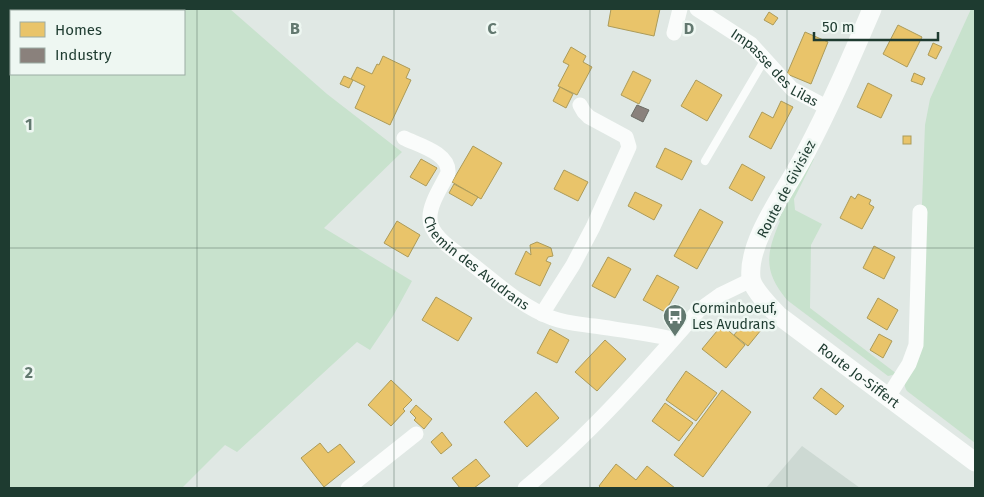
<svg xmlns="http://www.w3.org/2000/svg" width="984" height="497" font-family="'Fira Sans',sans-serif">
<rect width="100%" height="100%" fill="#e0e8e4"/>
<polygon fill="#cdd9d3" points="802,446 860,488 766,488"/>
<g fill="#c8e2cd" fill-rule="evenodd">
<path d="M9,9H230L327,94L402,152L324,228L412,281L393,316L370,350L357,342L237,452L225,445L182,488H9ZM184,11V74H11V11Z"/>
<path d="M971,9H975V443L907,391C900,381 910,371 916,362L925,125L930,99Z"/>
<path d="M811,157L814,159L794,199L795,210L822,224L811,245L810,308L897,374L888,376L787,300C763,271 766,254 780,221L775,218Z"/>
</g>
<g fill="#e9c46a" stroke="#ac9b59">
<polygon points="611,9 660,9 654,36 608,26"/>
<polygon points="769,12 778,18 773,25 764,20"/>
<polygon points="898,25 922,37 907,67 883,54"/>
<polygon points="805,32 828,42 811,84 787,74"/>
<polygon points="933,43 942,47 936,59 928,55"/>
<polygon points="571,47 586,56 583,62 592,67 577,95 558,86 569,65 563,62"/>
<polygon points="383,56 410,69 406,78 411,80 390,125 355,108 365,86 351,79 357,67 372,74 377,64 379,65"/>
<polygon points="633,71 651,80 639,104 621,95"/>
<polygon points="914,73 925,78 922,85 911,81"/>
<polygon points="344,76 353,80 349,88 340,84"/>
<polygon points="696,80 722,95 707,121 681,106"/>
<polygon points="868,83 892,95 881,118 857,107"/>
<polygon points="560,87 573,94 566,108 553,101"/>
<polygon points="781,101 793,107 771,149 749,137 762,112 773,118"/>
<rect x="903" y="136" width="8" height="8"/>
<polygon points="473,146 502,163 481,199 452,182"/>
<polygon points="665,148 692,161 682,180 656,167"/>
<polygon points="421,159 437,168 426,186 410,177"/>
<polygon points="742,164 765,177 752,201 729,188"/>
<polygon points="564,170 588,182 578,201 554,189"/>
<polygon points="454,184 478,197 472,206 449,193"/>
<polygon points="635,192 662,205 654,220 628,206"/>
<polygon points="858,194 871,200 869,204 874,207 862,229 840,218 851,196 855,199"/>
<polygon points="700,209 723,222 697,269 674,256"/>
<polygon points="397,221 420,235 408,257 384,243"/>
<polygon points="537,242 551,248 553,256 548,257 546,261 551,263 540,286 515,274 526,251 531,255 530,245"/>
<polygon points="874,246 895,257 884,279 863,268"/>
<polygon points="608,257 631,269 615,298 592,286"/>
<polygon points="657,275 679,287 665,312 643,300"/>
<polygon points="436,297 472,318 458,341 422,320"/>
<polygon points="878,298 898,310 887,330 867,318"/>
<polygon points="747,319 761,330 748,346 734,335"/>
<polygon points="722,325 745,345 726,368 702,349"/>
<polygon points="550,329 569,340 557,363 537,353"/>
<polygon points="879,334 892,341 883,358 870,350"/>
<polygon points="605,340 626,359 597,391 575,372"/>
<polygon points="686,371 717,393 696,421 666,400"/>
<polygon points="391,380 412,400 403,409 405,411 391,426 368,405"/>
<polygon points="821,388 844,406 836,415 813,398"/>
<polygon points="722,390 751,412 703,477 674,455"/>
<polygon points="536,392 559,418 527,447 504,422"/>
<polygon points="665,403 693,423 679,441 652,421"/>
<polygon points="416,405 432,419 424,429 414,420 416,418 410,412"/>
<polygon points="442,432 452,445 441,454 431,442"/>
<polygon points="320,443 328,453 340,444 355,462 324,487 301,458"/>
<polygon points="476,459 490,476 474,488 460,488 452,478"/>
<polygon points="616,464 636,480 647,466 675,488 601,488 599,486"/>
</g>
<polygon fill="#8a817c" stroke="#6a6c65" points="637,105 649,110 643,122 631,116"/>
<g fill="none" stroke-linecap="round" stroke-linejoin="round">
<polyline stroke="#fafcfb" stroke-width="8" points="705,161 765,59"/>
<g stroke="#fafcfb" stroke-width="15">
<path id="s1" d="M697,9L751,44L792,89L828,108"/>
<polyline points="674,33 680,9"/>
<path id="s2" d="M404,138C418,145 450,153 448,173C442,186 429,204 430,219C430,235 452,249 464,258C492,279 519,306 552,318C565,323 580,324 594,326C620,330 647,333 673,339"/>
<polyline points="542,314 573,265 593,227 629,147 626,137 589,117 584,112 580,105"/>
<polyline points="888,397 909,364 916,345 920,212"/>
<polyline points="348,488 416,434"/>
<path d="M525,488C589,436 645,372 699,310L720,295L751,280"/>
</g>
<path stroke="#fafcfb" stroke-width="19" id="s3" d="M872,9C851,58 830,107 805,154C788,188 747,240 751,278C752,288 770,307 778,315L975,462"/>
</g>
<path fill="none" stroke="#62786f" stroke-width="1" stroke-opacity="0.55" d="M197,9V488M394,9V488M590,9V488M787,9V488M9,248H975"/>
<defs>
<g id="bus-pin" transform="scale(1.25)"><path d="M0 17L-7.5 6A9.5 9.5 0 1 1 7.5 6Z" fill="#62786f" stroke="#eef7f2"/><path d="M-5-6H5V4H4V6H2V4H-2V6H-4V4H-5ZM-3.5-4V0h7V-4ZM-3.5 1.2v1.5H-2V1.2ZM2 1.2v1.5H3.5V1.2Z" fill="#fff"/></g>
</defs>
<g fill-rule="evenodd">
<use href="#bus-pin" x="675" y="316"/>
</g>
<g text-anchor="middle" stroke-width="5" stroke-linejoin="round" paint-order="stroke">
<g font-size="14" fill="#1e3b30" stroke="#eef7f2">
<text dy="5" stroke="none"><textPath href="#s1" startOffset="98">Impasse des Lilas</textPath></text>
<text transform="translate(786 189) rotate(-62)" y="5">Route de Givisiez</text>
<text dy="5" stroke="none"><textPath href="#s2" startOffset="175">Chemin des Avudrans</textPath></text>
<text dy="5" stroke="none"><textPath href="#s3" startOffset="444">Route Jo-Siffert</textPath></text>
</g>
<g font-size="14" fill="#1e3b30" stroke="#eef7f2" text-anchor="start">
<text x="692" y="313">Corminboeuf,<tspan x="692" dy="16">Les Avudrans</tspan></text>
</g>
</g>
<g font-size="16" text-anchor="middle" font-weight="bold" fill="#62786f" stroke="#eef7f2" stroke-width="5" stroke-linejoin="round" paint-order="stroke">
<text x="295" y="34">B</text>
<text x="492" y="34">C</text>
<text x="689" y="34">D</text>
<text x="29" y="130">1</text>
<text x="29" y="378">2</text>
</g>
<rect width="984" height="497" fill="none" stroke="#1e3b30" stroke-width="20"/>
<rect x="10" y="10" width="175" height="65" fill="#eef7f2" stroke="#9baca4"/>
<rect x="20" y="22" width="25" height="15" fill="#e9c46a" stroke="#9baca4"/>
<text x="55" y="35" font-size="15" fill="#1e3b30">Homes</text>
<rect x="20" y="48" width="25" height="15" fill="#8a817c" stroke="#9baca4"/>
<text x="55" y="60" font-size="15" fill="#1e3b30">Industry</text>
<path d="M814 32v8h124v-8" fill="none" stroke="#1e3b30" stroke-width="2.5"/>
<text x="822" y="32" font-size="15" fill="#1e3b30" stroke="#eef7f2" stroke-width="4" paint-order="stroke">50 m</text>
</svg>
